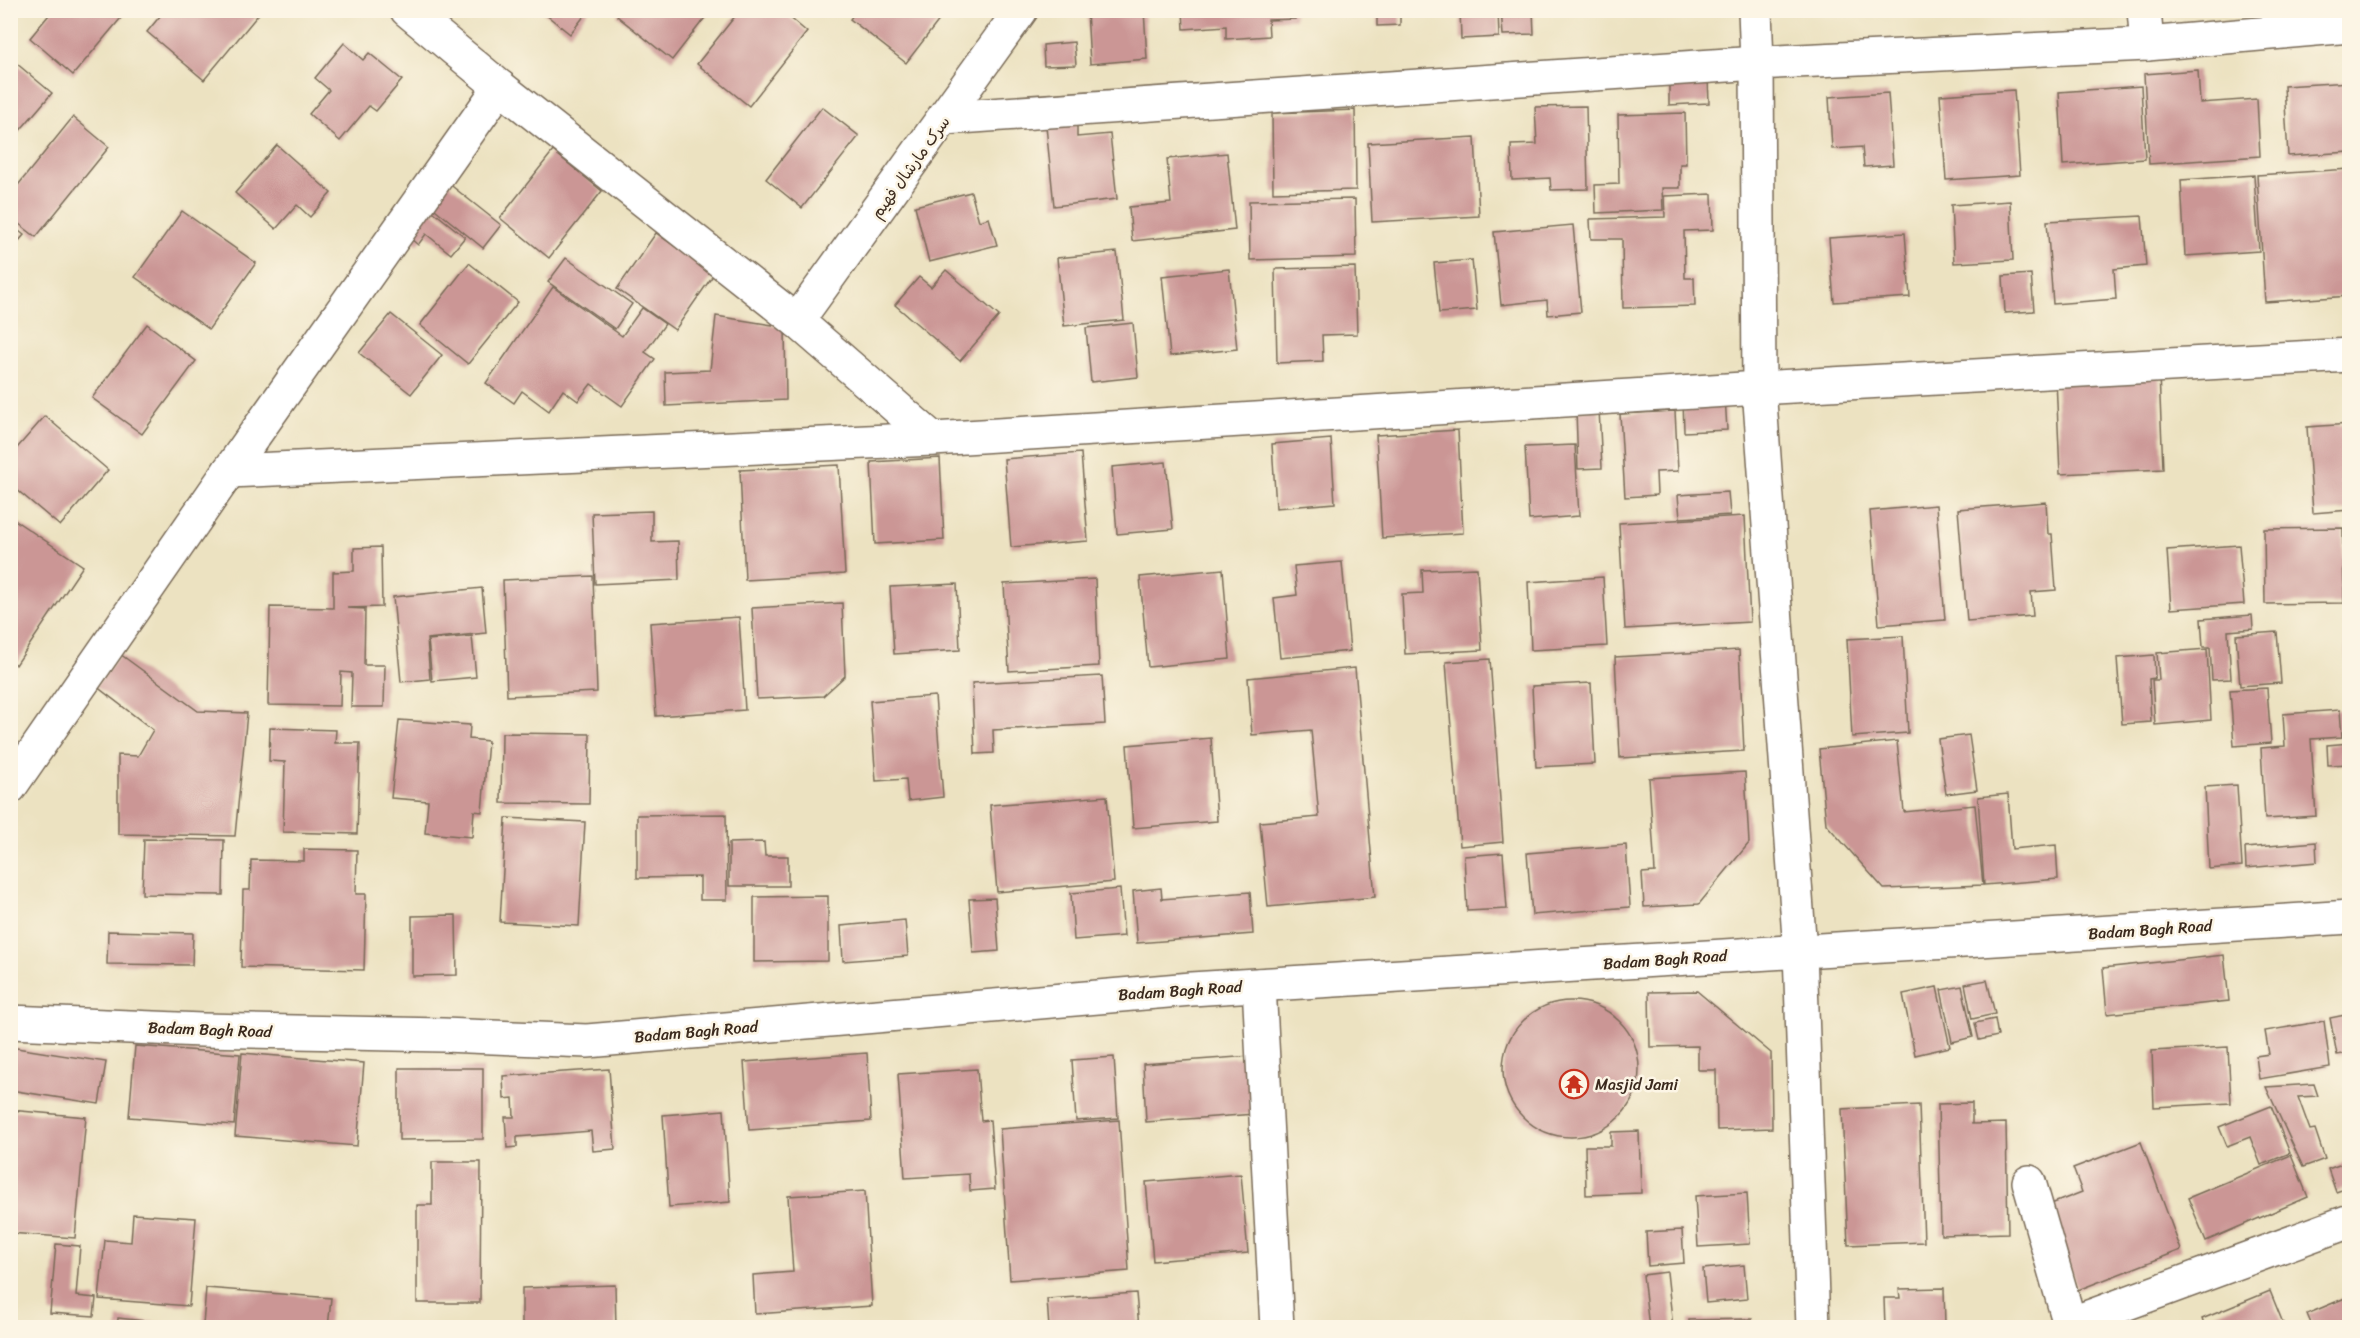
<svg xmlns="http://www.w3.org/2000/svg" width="2360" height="1338" font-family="Sriracha,'Playpen Sans Arabic',sans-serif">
<rect width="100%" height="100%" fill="#fcf5e5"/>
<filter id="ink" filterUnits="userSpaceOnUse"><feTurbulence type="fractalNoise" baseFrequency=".0167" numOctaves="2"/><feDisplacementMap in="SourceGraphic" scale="12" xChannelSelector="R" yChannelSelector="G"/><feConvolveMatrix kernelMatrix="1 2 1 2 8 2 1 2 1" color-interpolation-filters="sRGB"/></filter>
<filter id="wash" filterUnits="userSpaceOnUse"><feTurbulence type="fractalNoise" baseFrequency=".008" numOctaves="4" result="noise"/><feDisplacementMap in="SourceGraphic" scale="24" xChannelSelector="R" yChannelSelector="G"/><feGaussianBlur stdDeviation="1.35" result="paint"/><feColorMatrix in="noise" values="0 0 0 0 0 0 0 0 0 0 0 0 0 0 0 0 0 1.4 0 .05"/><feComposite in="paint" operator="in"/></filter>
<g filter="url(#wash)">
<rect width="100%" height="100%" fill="#ece2c1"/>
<g id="blocks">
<g fill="#cb9695">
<polygon points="53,10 124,10 126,12 73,75 30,38"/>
<polygon points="165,10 262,10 204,80 147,32"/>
<polygon points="540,10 589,10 570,34"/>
<polygon points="621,10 711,10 672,60 617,16"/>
<polygon points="740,10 781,10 807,32 749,106 697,64"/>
<polygon points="857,10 947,10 906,63 850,19"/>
<polygon points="1087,10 1144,10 1147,59 1090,64"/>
<polygon points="1183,10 1294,10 1295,19 1268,20 1269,36 1226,39 1226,26 1184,29"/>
<polygon points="1377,10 1432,10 1432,13 1400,15 1400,25 1377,26"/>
<polygon points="1460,10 1498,10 1499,37 1461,39"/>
<polygon points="1501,10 1533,10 1534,34 1503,35"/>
<polygon points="1074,42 1076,65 1044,66 1043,45"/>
<polygon points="344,43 363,60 369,53 402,80 376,111 369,106 340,141 309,114 329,90 315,78"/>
<polygon points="10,58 52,93 10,142"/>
<polygon points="2198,70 2200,103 2257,99 2260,156 2149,164 2144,74"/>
<polygon points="1708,78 1709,103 1669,105 1669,79"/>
<polygon points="2350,82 2350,152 2288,156 2284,86"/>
<polygon points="2141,86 2145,159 2063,165 2059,92"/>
<polygon points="2014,90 2020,175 1946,180 1940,95"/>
<polygon points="1888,93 1893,165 1864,167 1862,147 1832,149 1829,97"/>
<polygon points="1586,106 1588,189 1551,190 1550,178 1512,180 1511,145 1537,144 1535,107"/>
<polygon points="822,107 859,136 802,208 766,179"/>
<polygon points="1355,110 1356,190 1273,192 1272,113"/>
<polygon points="1685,113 1686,164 1680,164 1680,188 1662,188 1663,210 1596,213 1595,185 1619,184 1618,115"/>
<polygon points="73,117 109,147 36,237 10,217 10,195"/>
<polygon points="1077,123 1077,137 1110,134 1117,199 1054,206 1046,126"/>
<polygon points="1475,137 1479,216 1372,222 1368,143"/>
<polygon points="277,145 331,193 310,217 297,205 276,229 235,193"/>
<polygon points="553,151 602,191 549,258 500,218"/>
<polygon points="1227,153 1235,230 1132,241 1129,207 1171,203 1167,159"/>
<polygon points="2350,169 2350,296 2265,302 2257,175"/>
<polygon points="2254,175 2259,251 2185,256 2181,180"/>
<polygon points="443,179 501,225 483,248 425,201"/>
<polygon points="971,192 979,221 989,218 997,245 929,262 915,206"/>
<polygon points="1712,194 1713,230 1684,231 1685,278 1694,278 1695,306 1623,308 1622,239 1591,239 1590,219 1665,217 1664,196"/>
<polygon points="1355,199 1356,257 1250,260 1249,201"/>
<polygon points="2010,201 2013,260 1954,263 1951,205"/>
<polygon points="424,204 465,237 451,254 426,234 418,245 402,231"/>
<polygon points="182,211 256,263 209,329 135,277"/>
<polygon points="2142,216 2146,266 2114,269 2116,299 2053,304 2047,221"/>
<polygon points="10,224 24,235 10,251"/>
<polygon points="1573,225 1581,312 1548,315 1547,300 1501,305 1494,232"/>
<polygon points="656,233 714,274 675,330 617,289"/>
<polygon points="1905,233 1910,297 1834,302 1829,238"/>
<polygon points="1117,252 1124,320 1064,326 1057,258"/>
<polygon points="566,258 632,304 615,329 548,282"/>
<polygon points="1472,260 1477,310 1439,313 1434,263"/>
<polygon points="469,263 518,302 468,364 420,325"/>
<polygon points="1355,267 1357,334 1322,335 1323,361 1277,363 1275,269"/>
<polygon points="1229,269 1237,349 1170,356 1162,276"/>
<polygon points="946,270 999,316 960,361 895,305 919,277 931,287"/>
<polygon points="2031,274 2034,311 2005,313 2003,276"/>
<polygon points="553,287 622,336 642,308 665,324 645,352 655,359 622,406 591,384 578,401 563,390 549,411 522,391 514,403 486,383"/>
<polygon points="391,314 442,355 411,394 359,353"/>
<polygon points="716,316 785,327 786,400 666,406 665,372 710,370"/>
<polygon points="1133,323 1138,377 1091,382 1086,328"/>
<polygon points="147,324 196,361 142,434 92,398"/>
<polygon points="2159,374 2163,469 2060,474 2056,379"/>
<polygon points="1725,396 1727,430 1684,432 1683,399"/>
<polygon points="1599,409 1602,468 1578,469 1576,410"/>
<polygon points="1675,411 1678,471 1656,472 1657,495 1625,497 1620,414"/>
<polygon points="45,416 108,470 60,526 10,484 10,456"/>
<polygon points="2350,424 2350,510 2313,513 2307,427"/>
<polygon points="1458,430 1463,533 1382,538 1376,435"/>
<polygon points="1331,439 1335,503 1276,508 1272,444"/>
<polygon points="1575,445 1579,516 1529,520 1525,447"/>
<polygon points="1081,453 1088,541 1011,547 1004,459"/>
<polygon points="940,458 944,540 875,544 871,462"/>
<polygon points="1166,462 1173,529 1117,534 1112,467"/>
<polygon points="839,465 845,574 745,580 740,470"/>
<polygon points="1728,492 1730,515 1680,518 1678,495"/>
<polygon points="2046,502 2048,534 2052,534 2056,590 2031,592 2033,616 1967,621 1958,509"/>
<polygon points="1936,505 1945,620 1879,625 1870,511"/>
<polygon points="652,511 652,542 678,541 679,580 595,584 592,513"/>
<polygon points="1745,516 1750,622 1625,629 1619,523"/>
<polygon points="10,517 83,566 16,665 10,661"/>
<polygon points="2343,528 2344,603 2265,604 2264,529"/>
<polygon points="2239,545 2244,604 2171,609 2167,550"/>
<polygon points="381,547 382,607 347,608 365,609 364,665 385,665 384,707 351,707 352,673 341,672 340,706 268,705 270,607 333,608 333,572 354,571 354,548"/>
<polygon points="1342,562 1350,651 1280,658 1274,598 1297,595 1294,566"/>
<polygon points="1477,568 1482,650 1405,654 1402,594 1423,593 1422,570"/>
<polygon points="1223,569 1230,659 1148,667 1140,577"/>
<polygon points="593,576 597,692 507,696 503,580"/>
<polygon points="1603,577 1607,646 1531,650 1528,582"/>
<polygon points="1095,579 1099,666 1009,671 1004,584"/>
<polygon points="957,584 960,650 894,654 890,587"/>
<polygon points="482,588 486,633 427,639 430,679 401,682 393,597"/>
<polygon points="842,603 845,676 823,696 757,699 752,608"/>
<polygon points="2252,615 2253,629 2228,631 2231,679 2212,680 2210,647 2203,647 2201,619"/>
<polygon points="739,617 745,710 656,716 650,623"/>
<polygon points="2350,631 2350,674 2347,674 2344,632"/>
<polygon points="2277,632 2281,683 2240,686 2236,635"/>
<polygon points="472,636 476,677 432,681 428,640"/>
<polygon points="1903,636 1908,733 1852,737 1847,639"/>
<polygon points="2207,649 2211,720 2155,725 2152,680 2159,680 2157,653"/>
<polygon points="1739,650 1744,751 1620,758 1615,657"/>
<polygon points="120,654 198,711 247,713 235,836 118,834 118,755 138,756 153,730 96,686"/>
<polygon points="2154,655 2155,678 2149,679 2151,722 2122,724 2117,658"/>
<polygon points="1490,659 1503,842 1460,846 1446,662"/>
<polygon points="1355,668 1375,897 1268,907 1260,822 1319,817 1311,730 1252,735 1248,678"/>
<polygon points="1102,676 1105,724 993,730 994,753 975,754 972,683"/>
<polygon points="1591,683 1595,764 1536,767 1532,686"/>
<polygon points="2267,688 2271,743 2234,746 2230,690"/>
<polygon points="935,696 943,797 908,801 906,779 876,781 870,701"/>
<polygon points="2340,710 2342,737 2311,739 2316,816 2265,819 2261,748 2285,746 2283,714"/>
<polygon points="399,720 470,725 469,739 488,741 482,812 474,811 472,837 425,833 428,801 391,798"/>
<polygon points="270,728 336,730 335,743 360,743 357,834 283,832 285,762 269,761"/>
<polygon points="502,733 590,734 589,804 501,803"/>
<polygon points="1969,735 1977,790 1946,794 1938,739"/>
<polygon points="1211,738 1217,821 1133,828 1127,745"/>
<polygon points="1897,741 1904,812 1975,805 1983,885 1884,889 1826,824 1819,749"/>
<polygon points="2350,743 2350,764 2328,765 2327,745"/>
<polygon points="1745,772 1749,843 1699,904 1644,907 1642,873 1655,872 1649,778"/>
<polygon points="2237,785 2242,866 2209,869 2205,787"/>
<polygon points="2008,794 2012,849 2056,845 2058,879 1984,885 1978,797"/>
<polygon points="1107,796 1114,882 997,892 990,805"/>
<polygon points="726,814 727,900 700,900 700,877 637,878 637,815"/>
<polygon points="506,818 585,822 579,926 500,922"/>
<polygon points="144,839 224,840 223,895 142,894"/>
<polygon points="764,842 765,856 788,856 788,886 729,886 729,843"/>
<polygon points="2316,842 2317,862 2246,868 2245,848"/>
<polygon points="1626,845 1630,907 1532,915 1527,853"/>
<polygon points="304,849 357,850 356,894 366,894 364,970 241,967 243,890 250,890 251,860 304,861"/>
<polygon points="1503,853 1507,909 1467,911 1464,856"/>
<polygon points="1161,888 1162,899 1250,892 1253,934 1137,943 1133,891"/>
<polygon points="1120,889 1124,936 1074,940 1071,893"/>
<polygon points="828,896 828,961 754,962 754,897"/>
<polygon points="995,898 999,951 973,953 969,899"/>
<polygon points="456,915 457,975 412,976 412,916"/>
<polygon points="905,920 908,956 843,961 841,926"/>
<polygon points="108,931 193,933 192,965 107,964"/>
<polygon points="2224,955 2229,1001 2107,1014 2103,968"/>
<polygon points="1987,980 1995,1014 1972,1019 1965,984"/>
<polygon points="1962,986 1973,1037 1952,1042 1941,990"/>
<polygon points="1937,987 1950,1047 1915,1055 1903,994"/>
<polygon points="1697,991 1771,1053 1772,1128 1717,1130 1716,1070 1698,1070 1698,1046 1650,1047 1649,992"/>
<circle cx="1571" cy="1069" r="68"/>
<polygon points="2350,1014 2350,1053 2337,1055 2330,1018"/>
<polygon points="1995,1019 1998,1036 1979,1040 1975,1023"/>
<polygon points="2324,1021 2330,1067 2259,1079 2256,1056 2269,1054 2265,1031"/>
<polygon points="135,1046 240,1054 234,1125 129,1117"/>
<polygon points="10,1047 106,1062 99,1104 10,1090"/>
<polygon points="2228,1047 2231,1103 2154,1107 2152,1051"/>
<polygon points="242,1053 364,1063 357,1146 235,1136"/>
<polygon points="867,1053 871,1121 749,1130 744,1062"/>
<polygon points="1251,1056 1255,1114 1146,1122 1143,1064"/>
<polygon points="1114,1057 1118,1118 1076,1121 1072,1060"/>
<polygon points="399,1068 483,1068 483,1139 399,1140"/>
<polygon points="609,1069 615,1149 593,1151 591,1131 517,1137 517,1147 507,1148 505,1117 514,1117 513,1098 504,1099 503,1076"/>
<polygon points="977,1069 981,1121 990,1120 995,1189 970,1191 969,1174 905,1178 898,1074"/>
<polygon points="2314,1084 2318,1096 2298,1097 2310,1130 2315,1129 2325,1159 2303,1167 2266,1087"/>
<polygon points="1972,1103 1972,1124 2006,1123 2008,1233 1941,1235 1938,1104"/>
<polygon points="1919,1105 1924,1242 1848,1245 1842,1109"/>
<polygon points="2271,1106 2290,1153 2261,1165 2250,1137 2227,1146 2219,1127"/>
<polygon points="10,1110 86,1117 75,1238 10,1233"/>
<polygon points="724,1110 730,1202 669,1207 663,1115"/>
<polygon points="1119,1120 1129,1271 1010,1280 1000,1129"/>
<polygon points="1639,1131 1641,1193 1586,1195 1585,1146 1611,1146 1611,1132"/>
<polygon points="2141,1142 2181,1250 2078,1290 2046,1206 2082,1192 2073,1168"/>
<polygon points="2291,1155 2308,1197 2206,1241 2188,1198"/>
<polygon points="2350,1161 2350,1187 2336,1192 2328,1169"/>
<polygon points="432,1162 481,1162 480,1303 417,1303 417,1205 432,1205"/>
<polygon points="1241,1174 1248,1253 1153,1261 1146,1182"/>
<polygon points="865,1191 872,1306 755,1314 753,1275 793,1272 788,1196"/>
<polygon points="1747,1193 1750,1244 1698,1247 1695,1196"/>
<polygon points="133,1214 196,1218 189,1306 99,1299 105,1240 131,1242"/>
<polygon points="1682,1230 1684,1263 1648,1266 1646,1232"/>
<polygon points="56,1244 80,1246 76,1296 96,1298 94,1316 50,1313"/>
<polygon points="1744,1265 1747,1299 1706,1303 1703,1269"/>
<polygon points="1667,1272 1673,1328 1649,1328 1643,1275"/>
<polygon points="615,1285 616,1328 522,1328 522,1288"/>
<polygon points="206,1288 331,1298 328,1328 240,1328 203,1325"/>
<polygon points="1944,1288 1945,1325 1951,1325 1951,1328 1885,1328 1884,1298 1900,1298 1899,1289"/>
<polygon points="2270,1291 2285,1328 2205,1328 2202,1319"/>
<polygon points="1136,1293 1139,1328 1049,1328 1047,1299"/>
<polygon points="2350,1296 2350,1328 2313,1328 2307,1314"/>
<polygon points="118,1318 188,1326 188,1328 117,1328"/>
<polygon points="1752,1319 1752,1328 1689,1328 1689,1320"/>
</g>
</g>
</g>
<g filter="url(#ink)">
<use href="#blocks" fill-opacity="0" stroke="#796a57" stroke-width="1.5"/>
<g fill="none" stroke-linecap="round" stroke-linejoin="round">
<g stroke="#796a57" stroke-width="36">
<g id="minor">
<polyline points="407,10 500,87 797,321 933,439"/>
<polyline points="1755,10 1757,63 1759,388 1800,951 1813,1328"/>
<polyline points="2144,10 2147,44"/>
<polyline points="945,118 1757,63 2147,44 2350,26"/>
<polyline points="797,321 1021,10"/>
<polyline points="229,471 933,439 1759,388 2350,355"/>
<polyline points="10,787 229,471 500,87"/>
<polyline points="1259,985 1277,1328"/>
<polyline points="2029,1182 2071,1328"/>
<polyline points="2070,1324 2350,1221"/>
</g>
</g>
<g stroke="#796a57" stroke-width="36">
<polyline id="primary" points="10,1022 202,1030 443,1035 587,1041 1191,989 2350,917"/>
</g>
<use href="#minor" stroke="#fff" stroke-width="33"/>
<use href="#primary" stroke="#fff" stroke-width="33"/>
</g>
</g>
<defs>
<g id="temple-ring" transform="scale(1.5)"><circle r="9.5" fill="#fcf5e5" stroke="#c8321e" stroke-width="1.5"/><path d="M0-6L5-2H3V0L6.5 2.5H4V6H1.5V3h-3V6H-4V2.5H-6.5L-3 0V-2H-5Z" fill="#c8321e"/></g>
</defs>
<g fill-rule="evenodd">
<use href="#temple-ring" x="1574" y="1084"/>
</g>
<g text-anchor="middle" stroke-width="5" stroke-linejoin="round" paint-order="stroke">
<g font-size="16" fill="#3b2a1e" stroke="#fcf5e5">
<text transform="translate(910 167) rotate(-54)" y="6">سرک مارشال فهیم</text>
<text transform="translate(2150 929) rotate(-4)" y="6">Badam Bagh Road</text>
<text transform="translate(1665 959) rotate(-4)" y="6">Badam Bagh Road</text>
<text transform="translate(1180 990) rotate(-4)" y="6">Badam Bagh Road</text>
<text transform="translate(210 1029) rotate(2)" y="6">Badam Bagh Road</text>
<text transform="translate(696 1031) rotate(-5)" y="6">Badam Bagh Road</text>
</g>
<g font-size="16" fill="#3b2a1e" stroke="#fcf5e5" text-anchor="start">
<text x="1595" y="1090">Masjid Jami</text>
</g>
</g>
<rect width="2360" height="1338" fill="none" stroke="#fcf5e5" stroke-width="36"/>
</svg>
